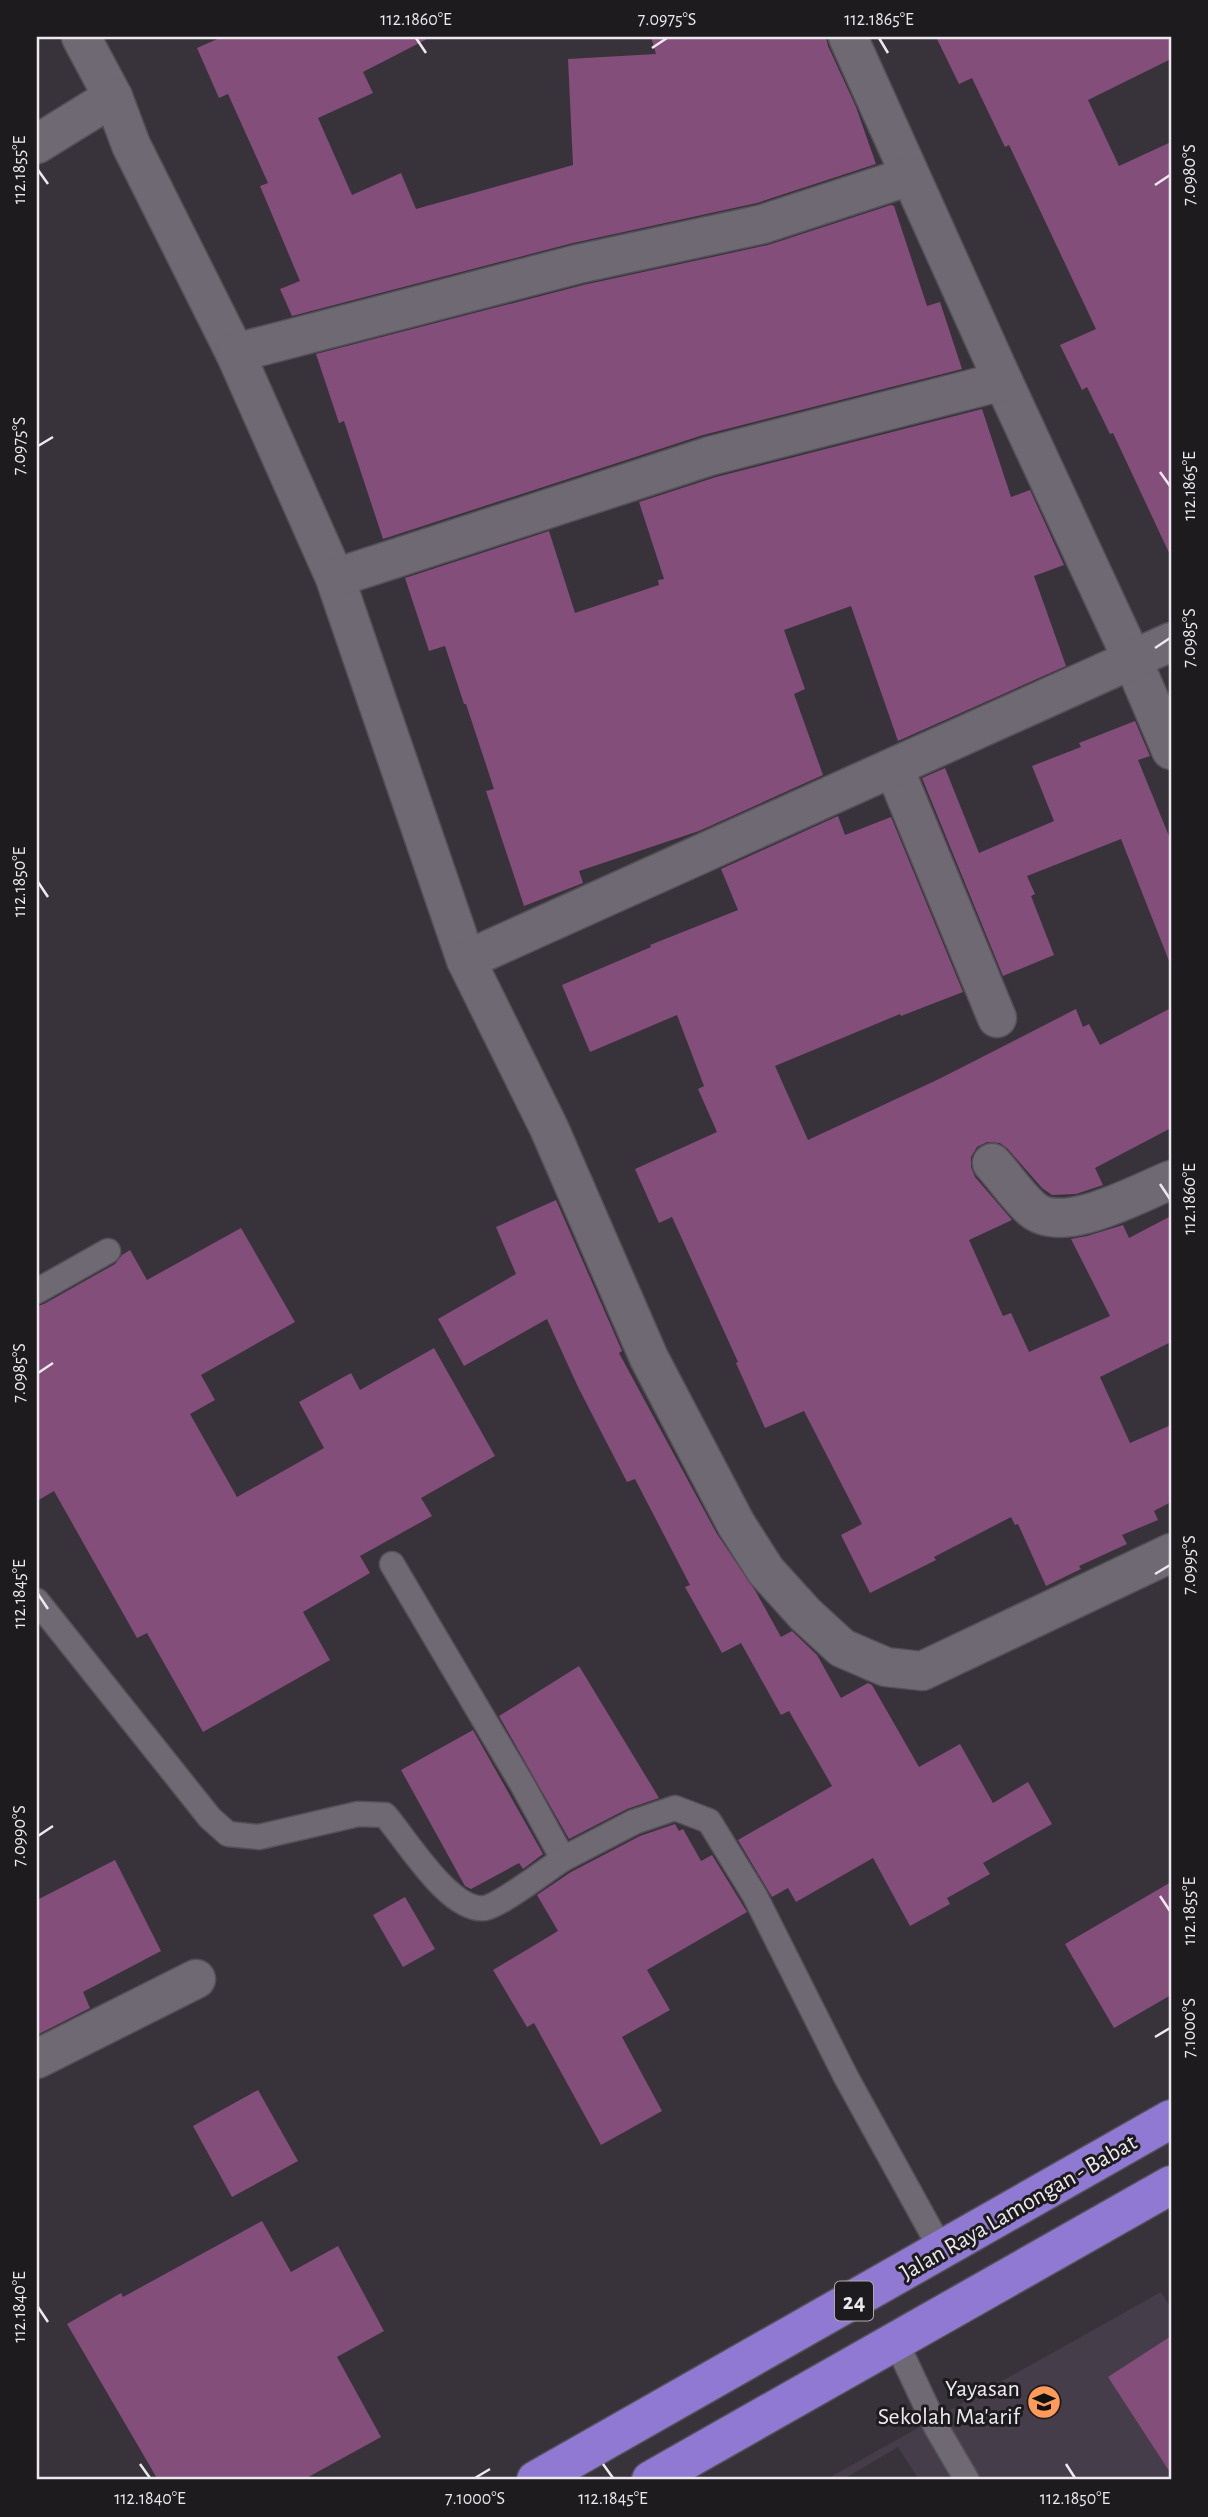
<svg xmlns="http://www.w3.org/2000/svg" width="1208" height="2517" font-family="'Alegreya Sans',sans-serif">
<rect width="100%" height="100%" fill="#38323b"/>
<polygon fill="#463d4b" points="1161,2292 1171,2308 1171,2336 1109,2377 1171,2474 1171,2480 919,2480 898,2447 842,2480 825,2480"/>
<g fill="#834e7a">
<polygon points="222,37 431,37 363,72 373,93 318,118 352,195 401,173 416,209 573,165 568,59 656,54 651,37 826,37 828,46 856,107 876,164 757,203 573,243 292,316 280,289 300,281 260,186 268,183 228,94 219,98 197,48"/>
<polygon points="936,37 1171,37 1171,59 1088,100 1119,166 1171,142 1171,557 1113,433 1110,434 1087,387 1082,390 1060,345 1096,329 1009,145 1005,147 972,78 959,84"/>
<polygon points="891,205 894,206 927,306 940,302 962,369 703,435 383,539 344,421 339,423 316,354 583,285 768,245"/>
<polygon points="982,409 1011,497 1030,490 1064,565 1034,576 1066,666 898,741 851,606 784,630 805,689 794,694 823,775 699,831 579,871 583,883 524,906 486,791 494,789 466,704 464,704 445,646 429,651 405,578 549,531 575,613 659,585 658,580 664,579 639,502 716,477"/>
<polygon points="1135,721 1150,756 1138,760 1171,841 1171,960 1169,961 1121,839 1027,876 1035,894 1031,896 1054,955 1003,976 922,778 945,768 979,853 1054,821 1032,766 1081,747 1079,743"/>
<polygon points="838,816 845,835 891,817 963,992 901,1016 900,1014 775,1066 808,1140 939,1079 1076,1009 1083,1027 1089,1024 1100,1045 1171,1008 1171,1128 1095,1168 1103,1185 1076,1194 1052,1195 1042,1188 1008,1149 1000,1143 987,1142 977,1147 971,1157 971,1167 975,1177 1012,1220 969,1240 1003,1316 1011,1313 1029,1352 1110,1316 1071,1239 1087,1236 1123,1225 1129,1238 1171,1216 1171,1342 1100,1377 1130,1443 1171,1425 1171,1502 1154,1511 1158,1520 1122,1535 1127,1544 1079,1566 1081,1569 1046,1586 1018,1524 1015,1525 1011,1517 934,1557 936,1560 870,1593 841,1535 862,1524 804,1411 765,1428 736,1363 738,1362 672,1217 659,1223 635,1169 717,1132 698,1089 704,1086 677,1015 590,1052 562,985 651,947 650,945 738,910 721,869"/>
<polygon points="556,1200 622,1351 619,1353 717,1534 756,1592 781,1637 792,1631 817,1655 841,1698 868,1683 872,1685 919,1767 960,1744 993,1803 1028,1782 1052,1824 983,1863 990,1874 947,1898 950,1904 910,1926 873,1858 796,1902 788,1888 772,1897 738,1840 832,1786 789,1711 781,1715 741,1643 722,1653 685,1587 690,1585 635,1479 627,1482 578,1387 547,1319 464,1366 438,1319 516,1274 496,1227"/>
<polygon points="241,1228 295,1322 201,1375 215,1400 190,1414 237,1497 324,1448 299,1402 351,1373 360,1390 434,1348 495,1456 421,1498 432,1516 360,1556 370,1573 303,1612 330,1660 203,1732 147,1633 137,1638 54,1491 37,1501 37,1306 44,1304 115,1264 122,1255 130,1250 147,1280"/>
<polygon points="579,1666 659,1798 627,1809 569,1839 499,1716"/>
<polygon points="473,1730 543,1854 523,1869 519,1863 471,1889 465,1886 401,1770"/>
<polygon points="675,1824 679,1831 683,1829 701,1861 712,1855 747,1912 647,1970 670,2010 622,2037 662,2111 601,2145 534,2023 527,2027 493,1970 558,1931 537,1895 571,1872 640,1836"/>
<polygon points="115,1860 161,1951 83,1992 90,2008 37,2035 37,1900"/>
<polygon points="1171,1882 1171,1995 1114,2028 1065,1944"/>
<polygon points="405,1897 435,1949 403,1967 373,1915"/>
<polygon points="258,2090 298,2161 232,2197 193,2126"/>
<polygon points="262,2221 291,2272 338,2246 384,2331 337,2357 381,2437 303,2480 158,2480 67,2324 121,2293 123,2297"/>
<polygon points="1171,2336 1171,2474 1108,2377"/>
</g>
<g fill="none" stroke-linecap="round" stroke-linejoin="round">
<g stroke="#545057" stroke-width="27">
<g id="service">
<polyline points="37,1291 108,1251"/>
<polyline points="392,1564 522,1784 563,1859 634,1822 675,1808 709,1821 755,1896 846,2077 942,2251"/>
<path d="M37,1601L210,1818L228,1834L259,1837L358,1814L385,1815C406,1839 450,1913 485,1908C501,1905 546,1870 563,1859"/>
<polyline points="896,2342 936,2427 967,2480"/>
</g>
</g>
<g stroke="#545057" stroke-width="41">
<g id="minor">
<polyline points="81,37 113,97 131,145 235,353 335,578 466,960 549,1128 649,1358 736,1524 766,1571 805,1614 842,1648 886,1667 922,1671 1171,1553"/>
<polyline points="848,37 1003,381 1133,661 1171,750"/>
<polyline points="37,144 113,97"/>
<polyline points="235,353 578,264 763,224 910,176"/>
<polyline points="335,578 710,456 1003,381"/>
<polyline points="894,768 997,1018"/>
<polyline points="466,960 1171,642"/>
<path d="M992,1163C1005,1177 1017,1196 1032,1209C1063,1236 1138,1193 1171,1180"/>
<polyline points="37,2059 196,1979"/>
</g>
</g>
<g stroke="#545057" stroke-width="41">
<g id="trunk">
<polyline points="536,2480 1171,2119"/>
<polyline points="651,2480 1171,2185"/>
</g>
</g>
<use href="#service" stroke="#6e6972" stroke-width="24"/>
<use href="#minor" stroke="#6e6972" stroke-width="38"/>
<use href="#trunk" stroke="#9079d2" stroke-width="38"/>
</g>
<path fill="none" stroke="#ece9ee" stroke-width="2.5" d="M416,38L426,53M879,38L888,53M652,48L667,38M38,170L48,184M1155,185L1170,175M38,446L53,437M1160,472L1170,486M1155,648L1170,638M38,882L48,897M1160,1184L1170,1199M38,1373L53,1363M1155,1574L1170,1565M38,1594L48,1609M38,1836L53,1826M1160,1896L1170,1911M1155,2037L1170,2028M38,2307L48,2322M140,2464L150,2478M603,2464L613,2478M1066,2464L1075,2478M475,2478L490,2469"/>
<defs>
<g id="school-disc" transform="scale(1.75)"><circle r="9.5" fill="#ff9b5a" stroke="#1e1b1f"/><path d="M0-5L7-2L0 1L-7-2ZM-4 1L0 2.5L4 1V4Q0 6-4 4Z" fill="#111"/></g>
</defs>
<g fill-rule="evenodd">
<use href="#school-disc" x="1044" y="2402"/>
</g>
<g text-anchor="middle" stroke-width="6" stroke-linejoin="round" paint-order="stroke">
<rect fill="#1e1b1f" stroke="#aeabb0" stroke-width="2" x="835" y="2281.5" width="38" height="39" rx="5"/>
<g font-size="23" font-weight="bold" fill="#ece9ee">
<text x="854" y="2309">24</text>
</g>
<g font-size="24" fill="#ece9ee" stroke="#1e1b1f">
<text transform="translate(1018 2207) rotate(-30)" y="8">Jalan Raya Lamongan - Babat</text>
</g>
<g font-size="24" fill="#ece9ee" stroke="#1e1b1f" text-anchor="end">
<text x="1020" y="2396">Yayasan<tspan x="1020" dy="28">Sekolah Ma'arif</tspan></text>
</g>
</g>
<rect width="1208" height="2517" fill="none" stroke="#1e1b1f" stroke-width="77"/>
<rect x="38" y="38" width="1132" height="2440" fill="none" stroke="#ece9ee" stroke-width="2.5"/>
<g font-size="18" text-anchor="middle" fill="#ece9ee">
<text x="416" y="25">112.1860°E</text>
<text x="667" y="25">7.0975°S</text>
<text x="879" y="25">112.1865°E</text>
<text transform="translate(19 170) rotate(-90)" y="6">112.1855°E</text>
<text transform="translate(1189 175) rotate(-90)" y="6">7.0980°S</text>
<text transform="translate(19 446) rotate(-90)" y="6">7.0975°S</text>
<text transform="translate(1189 486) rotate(-90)" y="6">112.1865°E</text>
<text transform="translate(1189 638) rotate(-90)" y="6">7.0985°S</text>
<text transform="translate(19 882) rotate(-90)" y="6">112.1850°E</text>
<text transform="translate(1189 1199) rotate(-90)" y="6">112.1860°E</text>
<text transform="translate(19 1373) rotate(-90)" y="6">7.0985°S</text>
<text transform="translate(1189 1565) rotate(-90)" y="6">7.0995°S</text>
<text transform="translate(19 1594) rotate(-90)" y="6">112.1845°E</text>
<text transform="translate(19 1836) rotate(-90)" y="6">7.0990°S</text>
<text transform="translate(1189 1911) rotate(-90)" y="6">112.1855°E</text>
<text transform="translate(1189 2028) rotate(-90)" y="6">7.1000°S</text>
<text transform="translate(19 2307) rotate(-90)" y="6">112.1840°E</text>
<text x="150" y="2504">112.1840°E</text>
<text x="475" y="2504">7.1000°S</text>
<text x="613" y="2504">112.1845°E</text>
<text x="1075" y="2504">112.1850°E</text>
</g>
</svg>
